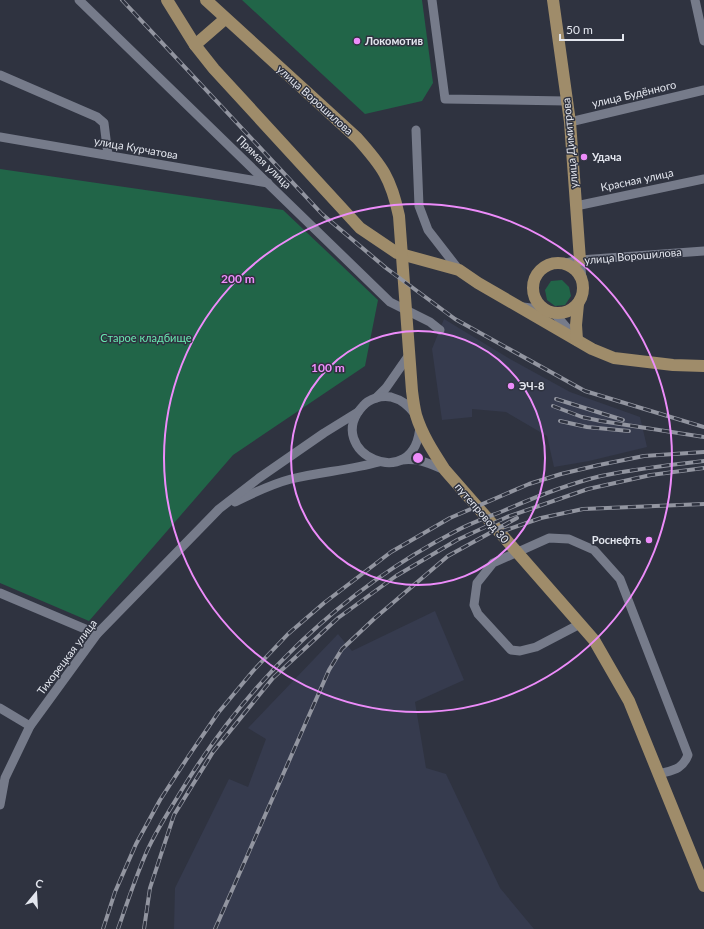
<svg xmlns="http://www.w3.org/2000/svg" width="704" height="929" font-family="Lato,sans-serif">
<rect width="100%" height="100%" fill="#2f3340"/>
<g fill="#363b4e">
<polygon points="444,319 510,359 570,392 640,417 647,447 589,461 554,467 547,436 506,412 472,409 472,417 442,420 432,349"/>
<polygon points="435,611 464,680 415,702 426,768 446,774 500,888 534,929 174,929 175,888 229,779 248,787 266,739 248,728 338,634 352,651"/>
</g>
<g fill="#216548">
<polygon points="242,0 422,0 433,83 422,101 365,114"/>
<polygon points="0,169 283,210 378,300 365,366 233,455 89,621 0,583"/>
<polygon points="562,280 569,287 571,296 565,305 555,306 547,300 545,290 551,281"/>
</g>
<g fill="none" stroke-linecap="round" stroke-linejoin="round">
<g stroke="#767b8a" stroke-width="9">
<polyline points="79,0 390,302 430,322 440,330"/>
<polyline points="432,0 445,99 566,101"/>
<polyline points="695,0 704,41"/>
<polyline points="0,75 97,117 104,123 108,155"/>
<polyline points="570,122 704,90"/>
<polyline points="416,130 419,206 428,230 459,270"/>
<polyline points="0,137 268,183"/>
<polyline points="576,206 704,179"/>
<polyline points="580,260 583,287"/>
<polyline points="561,264 580,260 704,251"/>
<polyline points="523,307 546,310"/>
<polyline points="554,313 574,336"/>
<polyline points="376,398 386,388 409,355"/>
<path d="M415,414C408,405 402,400 391,397C381,395 369,399 363,406C321,451 416,497 420,425"/>
<path d="M402,460C419,458 430,464 445,470"/>
<path d="M235,502C253,493 272,484 291,479C320,472 350,470 379,462"/>
<polyline points="0,593 97,634"/>
<path d="M580,624L536,647L520,651L511,650L478,614L474,605L477,583L493,563L549,538L569,539L594,550L620,579L688,755C682,770 673,770 659,774"/>
<polyline points="0,708 30,726"/>
<polyline points="0,805 5,778 30,726 97,634 219,509 259,478 324,433 358,412"/>
</g>
<g stroke="#9f8c6a" stroke-width="12">
<polyline points="167,0 195,45 214,69 360,228 397,253 459,270 478,283 592,349 614,358 673,365 704,366"/>
<path d="M206,0L357,138C382,166 391,178 399,216L412,391C413,399 414,407 416,415C422,435 434,453 445,470L594,640L629,701L704,886"/>
<polyline points="553,0 570,122 580,260"/>
<polyline points="195,45 225,19"/>
<circle cx="558" cy="288" r="25"/>
<polyline points="577,340 576,325 578,304"/>
</g>
<g stroke="#9295a0" stroke-width="4">
<g id="rail">
<polyline points="122,0 322,214 386,268 455,319 585,391 704,427"/>
<polyline points="556,399 623,420"/>
<polyline points="553,406 582,417 601,421 704,437"/>
<polyline points="560,421 587,427 629,431"/>
<polyline points="503,531 541,518 583,509 704,504"/>
<polyline points="103,929 115,892 136,844 160,800 188,757 218,713 253,671 288,634 324,603 391,552 450,518 529,484 561,474 599,465 644,456 704,452"/>
<path d="M118,929C127,903 136,876 147,851C157,829 171,808 183,788C250,679 342,590 456,531C471,523 488,517 503,511C535,497 568,484 601,476C635,469 669,465 704,461"/>
<polyline points="144,929 150,888 174,815 213,752 273,678 338,618 396,576 457,540 507,517 588,489 651,475 704,468"/>
<polyline points="215,929 329,670 342,649 375,618 448,556 517,518"/>
</g>
</g>
<use href="#rail" stroke="#2f3340" stroke-width="2.5" stroke-dasharray="8" stroke-linecap="butt"/>
</g>
<g fill="none" stroke="#ed8cfa" stroke-width="2">
<circle cx="418" cy="458" r="127"/>
<circle cx="418" cy="458" r="254"/>
</g>
<g fill="#ed8cfa" stroke="#2f3340" stroke-width="1.5">
<circle cx="357" cy="41" r="4"/>
<circle cx="584" cy="157" r="4"/>
<circle cx="511" cy="386" r="4"/>
<circle cx="649" cy="540" r="4"/>
</g>
<g text-anchor="middle" stroke-width="3" stroke-linejoin="round" paint-order="stroke">
<g font-size="11" font-weight="bold" fill="#e3e6ee" stroke="#2f3340" text-anchor="start">
<text x="365" y="45">Локомотив</text>
<text x="592" y="161">Удача</text>
<text x="519" y="390">ЭЧ-8</text>
<text x="641" y="544" text-anchor="end">Роснефть</text>
</g>
<g font-size="11" fill="#e3e6ee" stroke="#2f3340">
<text transform="translate(634 94) rotate(-13)" y="4">улица Будённого</text>
<text transform="translate(315 100) rotate(42)" y="4">улица Ворошилова</text>
<text transform="translate(570 143) rotate(-95)" y="4">улица Димитрова</text>
<text transform="translate(136 148) rotate(10)" y="4">улица Курчатова</text>
<text transform="translate(264 162) rotate(44)" y="4">Прямая улица</text>
<text transform="translate(637 180) rotate(-12)" y="4">Красная улица</text>
<text transform="translate(633 256) rotate(-5)" y="4">улица Ворошилова</text>
<text transform="translate(482 513) rotate(49)" y="4">путепровод 30</text>
<text transform="translate(67 657) rotate(-53)" y="4">Тихорецкая улица</text>
</g>
<g font-size="11" fill="#68ebb1" stroke="#2f3340">
<text x="146" y="342">Старое кладбище</text>
</g>
</g>
<circle cx="418" cy="458" r="6" fill="#ed8cfa" stroke="#2f3340" stroke-width="2"/>
<g font-size="12" text-anchor="middle" font-weight="bold" fill="#ed8cfa" stroke="#2f3340" stroke-width="3" stroke-linejoin="round" paint-order="stroke">
<text x="238" y="283">200 m</text>
<text x="328" y="372">100 m</text>
</g>
<g transform="translate(36 893) rotate(18)" stroke="#2f3340" stroke-width="3" paint-order="stroke">
<path d="M0-3L7 15L0 10L-7 15Z" fill="#e3e6ee"/>
<text y="-6" font-size="11" font-weight="bold" text-anchor="middle" fill="#e3e6ee">С</text>
</g>
<path d="M560 34v6h63v-6" fill="none" stroke="#e3e6ee" stroke-width="2"/>
<text x="566" y="34" font-size="12" fill="#e3e6ee" stroke="#2f3340" stroke-width="3" paint-order="stroke">50 m</text>
</svg>
